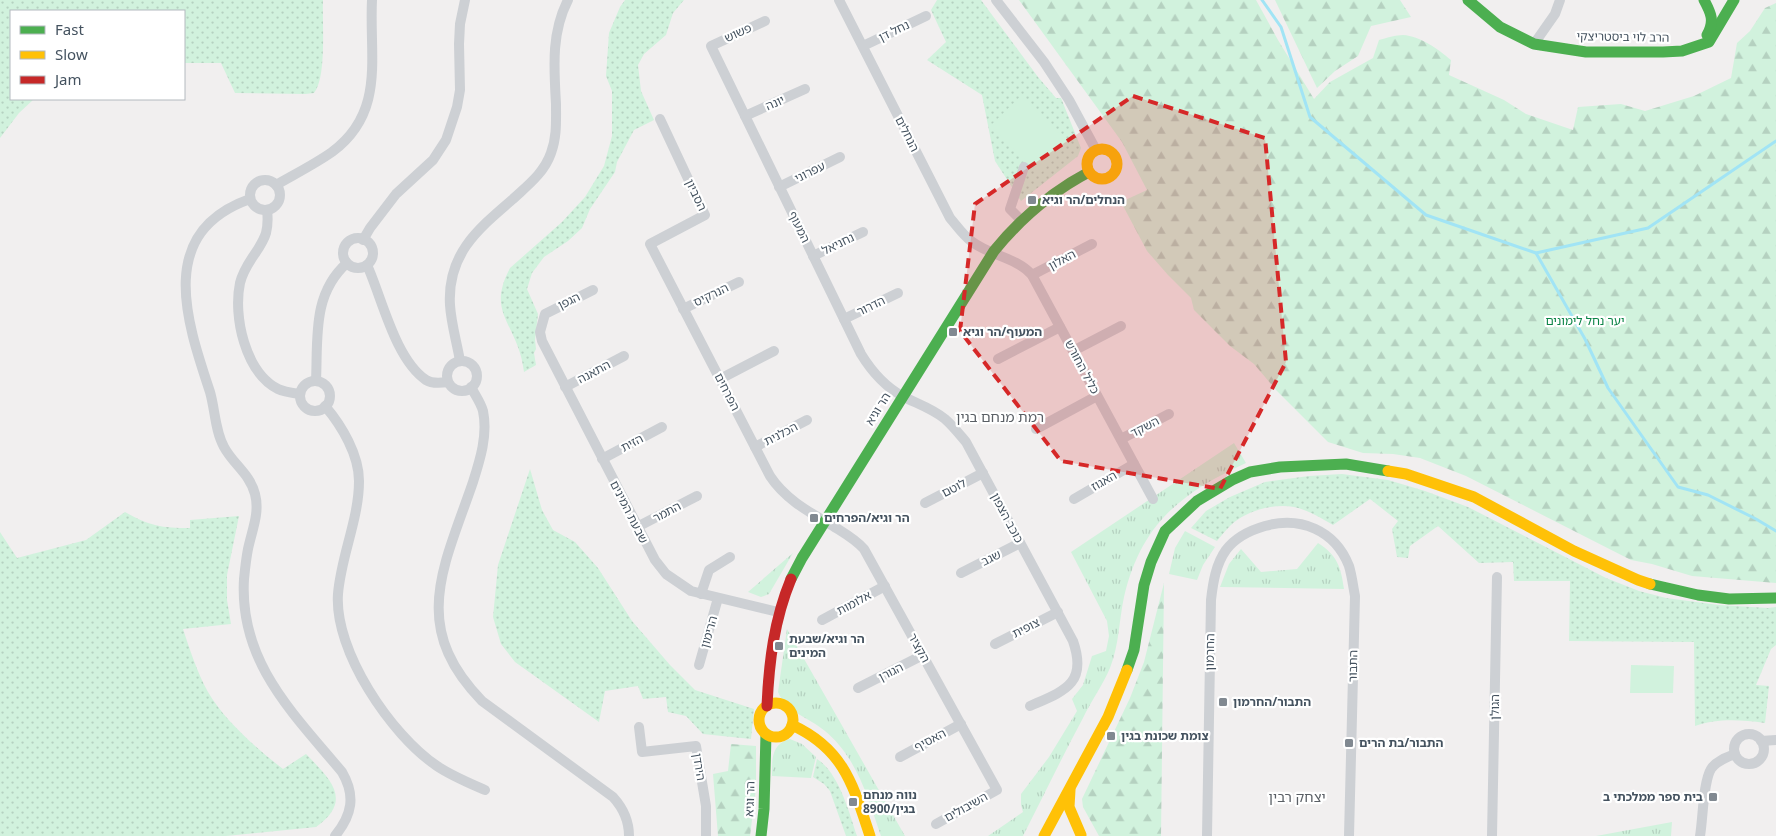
<svg xmlns="http://www.w3.org/2000/svg" width="1776" height="836" font-family="'Noto Sans','Noto Sans Hebrew',sans-serif">
<defs>
<pattern id="grass-dots" width="8" height="8" patternUnits="userSpaceOnUse" patternTransform="scale(1.25)"><rect width="8" height="8" fill="#d1f2dd"/><path d="M2 2h.1M6 6h.1" fill="none" stroke="#b5d1c0" stroke-width="1.8" stroke-linecap="round"/></pattern>
<pattern id="forest-firs" width="22" height="20" patternUnits="userSpaceOnUse" patternTransform="scale(1.25)"><rect width="22" height="20" fill="#d1f2dd"/><path d="M5 1l3.5 6h-7zM16 11l3.5 6h-7z" fill="#b5d1c0"/></pattern>
<pattern id="park-tufts" width="24" height="20" patternUnits="userSpaceOnUse" patternTransform="scale(1.25)"><rect width="24" height="20" fill="#d1f2dd"/><path d="M3 7l-1-3M5 7V3M7 7l1-3M15 17l-1-3M17 17v-4M19 17l1-3" fill="none" stroke="#b5d1c0"/></pattern>
</defs>
<rect width="100%" height="100%" fill="#f1efef"/>
<g fill="url(#grass-dots)">
<path d="M0,0H323C322,22 327,77 314,93L305,94L235,93L221,63H184V11H11V99H34L19,113L0,138Z"/>
<path d="M625,0H684L673,13L666,35L644,54L638,65L641,91L654,120L634,130L617,162L615,172L590,209L582,228L568,241L544,257L532,273L527,289L538,314L535,340L536,349L534,353L536,365L524,372C523,366 522,359 520,353C509,318 489,308 510,268L562,222L585,197L604,166L612,136V91L606,76L609,33L620,7Z"/>
<polygon points="937,0 981,0 1038,77 1056,98 1061,98 1081,148 1078,156 1021,201 995,161 982,95 927,60 946,42 931,10"/>
<polygon points="530,469 542,510 553,530 575,542 598,568 632,621 670,665 695,690 754,709 751,739 703,734 686,716 668,712 666,697 643,699 638,686 605,691 599,722 515,662 501,644 493,617 498,565"/>
<path d="M1342,474L1388,480L1425,491L1468,507L1606,578L1639,591L1666,598L1719,605L1768,608L1776,607V645L1771,649L1756,685L1769,686L1765,723C1740,720 1719,718 1695,726L1694,642L1569,641L1570,581H1514L1513,562L1479,563L1438,526L1410,546L1408,558L1397,557L1392,529L1398,521L1370,499L1333,525C1321,518 1308,510 1294,507C1273,503 1245,511 1230,526C1225,531 1221,536 1217,541L1191,528L1206,511L1230,497L1265,482L1309,476Z"/>
<path d="M125,512C150,526 161,528 190,528V520L239,516L227,575V600L231,624L183,629C190,650 197,672 208,692C224,720 258,750 283,769L306,754C330,779 354,800 316,827L226,836H0V532L17,558L86,540Z"/>
<path d="M817,759C839,773 849,812 857,836H846L830,791L824,784L813,777Z"/>
</g>
<g fill="url(#forest-firs)">
<path d="M1019,0H1256L1278,40L1314,99L1330,82L1373,58L1379,40C1386,38 1396,35 1403,35C1420,36 1438,49 1451,60L1449,75L1504,100L1526,114L1573,130L1578,107L1621,104L1645,111L1694,96L1731,78L1737,43L1750,31L1765,8L1776,3V583L1692,576L1652,564L1631,560L1466,476L1420,458L1393,454L1363,453L1328,442L1277,391L1254,364L1230,346L1194,310L1191,298L1168,275L1147,251L1121,202L1147,190L1122,142Z"/>
<polygon points="1275,0 1400,0 1411,17 1371,26 1358,56 1335,71 1317,88"/>
<polygon points="1164,583 1161,836 1099,836 1083,807 1082,799 1130,698 1144,662"/>
<polygon points="731,744 756,746 756,788 750,836 718,836 713,774 728,771"/>
</g>
<g fill="url(#park-tufts)">
<path d="M1234,443L1246,463C1181,493 1141,524 1124,597C1119,620 1119,646 1110,668C1103,685 1091,701 1083,718C1062,757 1043,797 1023,836H988L1023,812L1021,805V794L1049,757L1077,711L1072,699L1083,685L1092,656L1106,651L1109,636L1107,621L1071,552Z"/>
<polygon points="1185,531 1215,547 1203,565 1197,580 1169,574 1175,548"/>
<path d="M1318,543C1337,555 1341,567 1344,589L1220,587L1229,564L1241,549L1261,572L1297,569Z"/>
<polygon points="793,553 769,594 761,597 748,592"/>
<path d="M787,629L905,836H881C870,804 861,771 839,745C835,740 830,735 825,731C810,718 786,712 778,692Z"/>
<path d="M790,739L802,744L816,757L811,778L772,776C772,760 771,744 790,739Z"/>
<polygon points="1672,822 1671,836 1596,836"/>
</g>
<g fill="#d1f2dd">
<polygon points="1021,96 1069,143 1040,174 990,126"/>
<polygon points="1631,665 1674,666 1673,693 1630,693"/>
</g>
<g fill="none" stroke-linecap="round" stroke-linejoin="round">
<g stroke="#a1e4f5" stroke-width="3">
<polyline points="1262,0 1281,27 1310,117 1426,215 1536,253 1648,228 1776,141"/>
<polyline points="1536,253 1585,339 1608,388 1678,487 1708,495 1756,519 1776,531"/>
</g>
<g stroke="#cdd0d4" stroke-width="10">
<path d="M839,0L950,218C957,226 963,235 971,241C990,256 1016,257 1032,275L1153,499"/>
<polyline points="996,0 1044,62 1069,100 1096,150"/>
<path d="M765,21L711,46L861,354C872,372 885,387 904,397C918,404 933,409 945,419C953,426 960,435 966,442L1073,641C1088,684 1064,691 1030,706"/>
<polyline points="1534,44 1555,14 1560,0"/>
<polyline points="863,46 926,16"/>
<polyline points="745,116 805,89"/>
<path d="M660,119L705,215L650,244L770,476C785,499 809,512 833,526C844,533 855,539 864,549L997,790L936,824"/>
<circle cx="265" cy="195" r="15"/>
<path d="M276,185C295,174 315,164 332,152C386,112 369,57 372,0"/>
<polyline points="779,187 840,157"/>
<path d="M250,199C156,232 186,320 210,392C215,409 215,431 224,447C233,464 250,474 255,494C260,513 252,530 248,549C246,559 245,569 244,579C239,662 293,713 342,772C356,796 352,815 335,836"/>
<path d="M267,210C268,218 268,225 266,233C261,250 245,262 240,283C233,316 245,372 278,389C284,392 293,393 300,394"/>
<polyline points="1021,220 1010,209 1024,167"/>
<circle cx="358" cy="253" r="15"/>
<polyline points="363,240 370,228 396,194 433,160 446,140 457,107 460,90 459,44 460,24 465,0"/>
<polyline points="813,256 863,232"/>
<path d="M367,265C382,298 395,359 426,380C432,384 441,383 448,382"/>
<polyline points="1032,275 1092,244"/>
<polyline points="593,290 545,314 540,332 542,341 655,560 666,574 691,591 778,612"/>
<polyline points="683,309 739,282"/>
<polyline points="844,319 898,293"/>
<polyline points="1073,351 1121,326"/>
<polyline points="998,359 1060,327"/>
<path d="M460,361C457,343 451,323 450,305C447,254 478,229 513,199C528,185 544,173 551,153C557,137 556,121 556,104C554,68 551,33 568,0"/>
<circle cx="462" cy="376" r="15"/>
<polyline points="720,379 774,351"/>
<circle cx="315" cy="396" r="15"/>
<path d="M316,381C318,338 312,294 347,263"/>
<path d="M471,387C475,395 481,403 483,411C488,435 480,460 473,482C444,567 409,626 482,701L613,797C623,808 629,820 629,836"/>
<polyline points="565,387 624,356"/>
<path d="M325,406C342,426 359,455 359,481C359,519 341,556 338,594C334,651 391,735 437,766C452,776 469,783 485,790"/>
<polyline points="1036,429 1097,396"/>
<polyline points="1121,439 1169,414"/>
<polyline points="755,447 807,420"/>
<polyline points="602,459 662,427"/>
<polyline points="1074,499 1134,464"/>
<polyline points="925,503 983,473"/>
<polyline points="637,527 697,496"/>
<polyline points="961,573 1020,543"/>
<polyline points="701,594 709,570 730,557"/>
<polyline points="822,620 885,586"/>
<polyline points="995,644 1058,612"/>
<polyline points="699,665 718,598"/>
<polyline points="858,688 923,655"/>
<polyline points="639,727 642,752 696,746 706,806 706,836"/>
<circle cx="1749" cy="749" r="15"/>
<polyline points="1761,741 1776,740"/>
<polyline points="900,757 961,724"/>
<path d="M1207,836L1211,600C1213,582 1216,564 1226,550C1235,538 1251,530 1265,526C1300,516 1335,530 1349,566C1352,576 1353,586 1355,596L1349,836"/>
<polyline points="1492,836 1497,577"/>
<path d="M1700,836C1703,819 1703,782 1711,769C1716,761 1727,757 1735,754"/>
</g>
<g stroke="#4caf50" stroke-width="11">
<polyline points="1468,0 1500,27 1534,44 1586,52 1663,52 1682,51 1709,42 1734,0"/>
<path d="M1704,0C1711,13 1715,21 1707,35"/>
<path d="M791,579L802,558L994,251C1021,218 1051,192 1089,172"/>
<polyline points="1650,584 1698,595 1729,599 1776,598"/>
<polyline points="1127,670 1134,650 1144,585 1151,562 1165,531 1197,501 1232,480 1250,472 1280,467 1346,464 1388,471"/>
<polyline points="761,836 764,809 766,734"/>
</g>
<g stroke="#ffc107" stroke-width="11">
<circle cx="1102" cy="164" r="15"/>
<polyline points="1388,471 1406,474 1474,497 1574,551 1638,580 1650,584"/>
<circle cx="776" cy="720" r="17"/>
<path d="M792,725C844,749 853,785 870,836"/>
<polyline points="1070,790 1069,807 1081,835"/>
<polyline points="1044,836 1108,717 1127,670"/>
</g>
<path stroke="#c62828" stroke-width="11" d="M767,706C769,662 774,620 791,579"/>
</g>
<path fill="#d62828" fill-opacity="0.2" stroke="#d62828" stroke-width="4" stroke-dasharray="10 6" stroke-linejoin="round" d="M1133,96L1265,138L1286,362L1220,489L1061,461L960,331L975,204Z"/>
<g fill="#818991" stroke="#fff" stroke-width="2">
<rect x="1027" y="195" width="10" height="10" rx="2.5"/>
<rect x="948" y="327" width="10" height="10" rx="2.5"/>
<rect x="809" y="513" width="10" height="10" rx="2.5"/>
<rect x="774" y="641" width="10" height="10" rx="2.5"/>
<rect x="1218" y="697" width="10" height="10" rx="2.5"/>
<rect x="1106" y="731" width="10" height="10" rx="2.5"/>
<rect x="1344" y="738" width="10" height="10" rx="2.5"/>
<rect x="1708" y="792" width="10" height="10" rx="2.5"/>
<rect x="848" y="797" width="10" height="10" rx="2.5"/>
</g>
<g text-anchor="middle" stroke-width="4.5" stroke-linejoin="round" paint-order="stroke">
<g font-size="12" fill="#44525f" stroke="#fff">
<text transform="translate(894 31) rotate(-26)" y="4">נחל דן</text>
<text transform="translate(738 33) rotate(-24)" y="4">פשוש</text>
<text transform="translate(1623 37) rotate(1)" y="4">הרב לוי ביסטריצקי</text>
<text transform="translate(775 103) rotate(-24)" y="4">יונה</text>
<text transform="translate(907 134) rotate(63)" y="4">הנחלים</text>
<text transform="translate(810 172) rotate(-26)" y="4">עפרוני</text>
<text transform="translate(696 195) rotate(65)" y="4">הסביון</text>
<text transform="translate(799 227) rotate(64)" y="4">המעוף</text>
<text transform="translate(838 244) rotate(-26)" y="4">נחניאל</text>
<text transform="translate(1062 260) rotate(-28)" y="4">האלון</text>
<text transform="translate(711 295) rotate(-26)" y="4">הנרקיס</text>
<text transform="translate(569 301) rotate(-26)" y="4">הגפן</text>
<text transform="translate(871 306) rotate(-26)" y="4">הדרור</text>
<text transform="translate(1082 367) rotate(62)" y="4">כליל החורש</text>
<text transform="translate(594 372) rotate(-28)" y="4">התאנה</text>
<text transform="translate(727 392) rotate(63)" y="4">הפרחים</text>
<text transform="translate(878 409) rotate(-58)" y="4">הר וגיא</text>
<text transform="translate(1145 427) rotate(-27)" y="4">השקד</text>
<text transform="translate(781 434) rotate(-27)" y="4">הכלנית</text>
<text transform="translate(632 443) rotate(-28)" y="4">הזית</text>
<text transform="translate(1104 481) rotate(-30)" y="4">האגוז</text>
<text transform="translate(954 488) rotate(-27)" y="4">לוטם</text>
<text transform="translate(629 512) rotate(63)" y="4">שבעת המינים</text>
<text transform="translate(667 512) rotate(-28)" y="4">התמר</text>
<text transform="translate(1007 518) rotate(62)" y="4">כוכב הצפון</text>
<text transform="translate(991 558) rotate(-26)" y="4">שגב</text>
<text transform="translate(854 603) rotate(-28)" y="4">אלומות</text>
<text transform="translate(1026 628) rotate(-27)" y="4">צופית</text>
<text transform="translate(709 632) rotate(-74)" y="4">הרימון</text>
<text transform="translate(919 648) rotate(61)" y="4">הקציר</text>
<text transform="translate(1210 652) rotate(-89)" y="4">החרמון</text>
<text transform="translate(1353 666) rotate(-89)" y="4">התבור</text>
<text transform="translate(891 672) rotate(-27)" y="4">הגורן</text>
<text transform="translate(1495 707) rotate(-89)" y="4">הגולן</text>
<text transform="translate(930 740) rotate(-28)" y="4">האסיף</text>
<text transform="translate(699 767) rotate(81)" y="4">הירדן</text>
<text transform="translate(750 799) rotate(-88)" y="4">הר וגיא</text>
<text transform="translate(966 807) rotate(-29)" y="4">השיבולים</text>
</g>
<g font-size="12" font-weight="bold" fill="#44525f" stroke="#fff" text-anchor="start">
<text x="1042" y="204">הנחלים/הר וגיא</text>
<text x="963" y="336">המעוף/הר וגיא</text>
<text x="824" y="522">הר וגיא/הפרחים</text>
<text x="789" y="643">הר וגיא/שבעת<tspan x="789" dy="14">המינים</tspan></text>
<text x="1233" y="706">התבור/החרמון</text>
<text x="1121" y="740">צומת שכונת בגין</text>
<text x="1359" y="747">התבור/בת הרים</text>
<text x="863" y="799">נווה מנחם<tspan x="863" dy="14">בגין/8900</tspan></text>
<text x="1703" y="801" text-anchor="end">בית ספר ממלכתי ב</text>
</g>
<g font-size="12" fill="#0b8446" stroke="#fff">
<text x="1585" y="325">יער נחל לימונים</text>
</g>
<g font-size="14" fill="#5a5f65" stroke="#fff">
<text x="1000" y="422">רמת מנחם בגין</text>
<text x="1297" y="802">יצחק רבין</text>
</g>
</g>
<rect x="10" y="10" width="175" height="90" fill="#ffffff" stroke="#b4babf"/>
<rect x="20" y="26" width="25" height="8" fill="#4caf50" stroke="#b4babf"/>
<text x="55" y="35" font-size="15" fill="#44525f">Fast</text>
<rect x="20" y="51" width="25" height="8" fill="#ffc107" stroke="#b4babf"/>
<text x="55" y="60" font-size="15" fill="#44525f">Slow</text>
<rect x="20" y="76" width="25" height="8" fill="#c62828" stroke="#b4babf"/>
<text x="55" y="85" font-size="15" fill="#44525f">Jam</text>
</svg>
